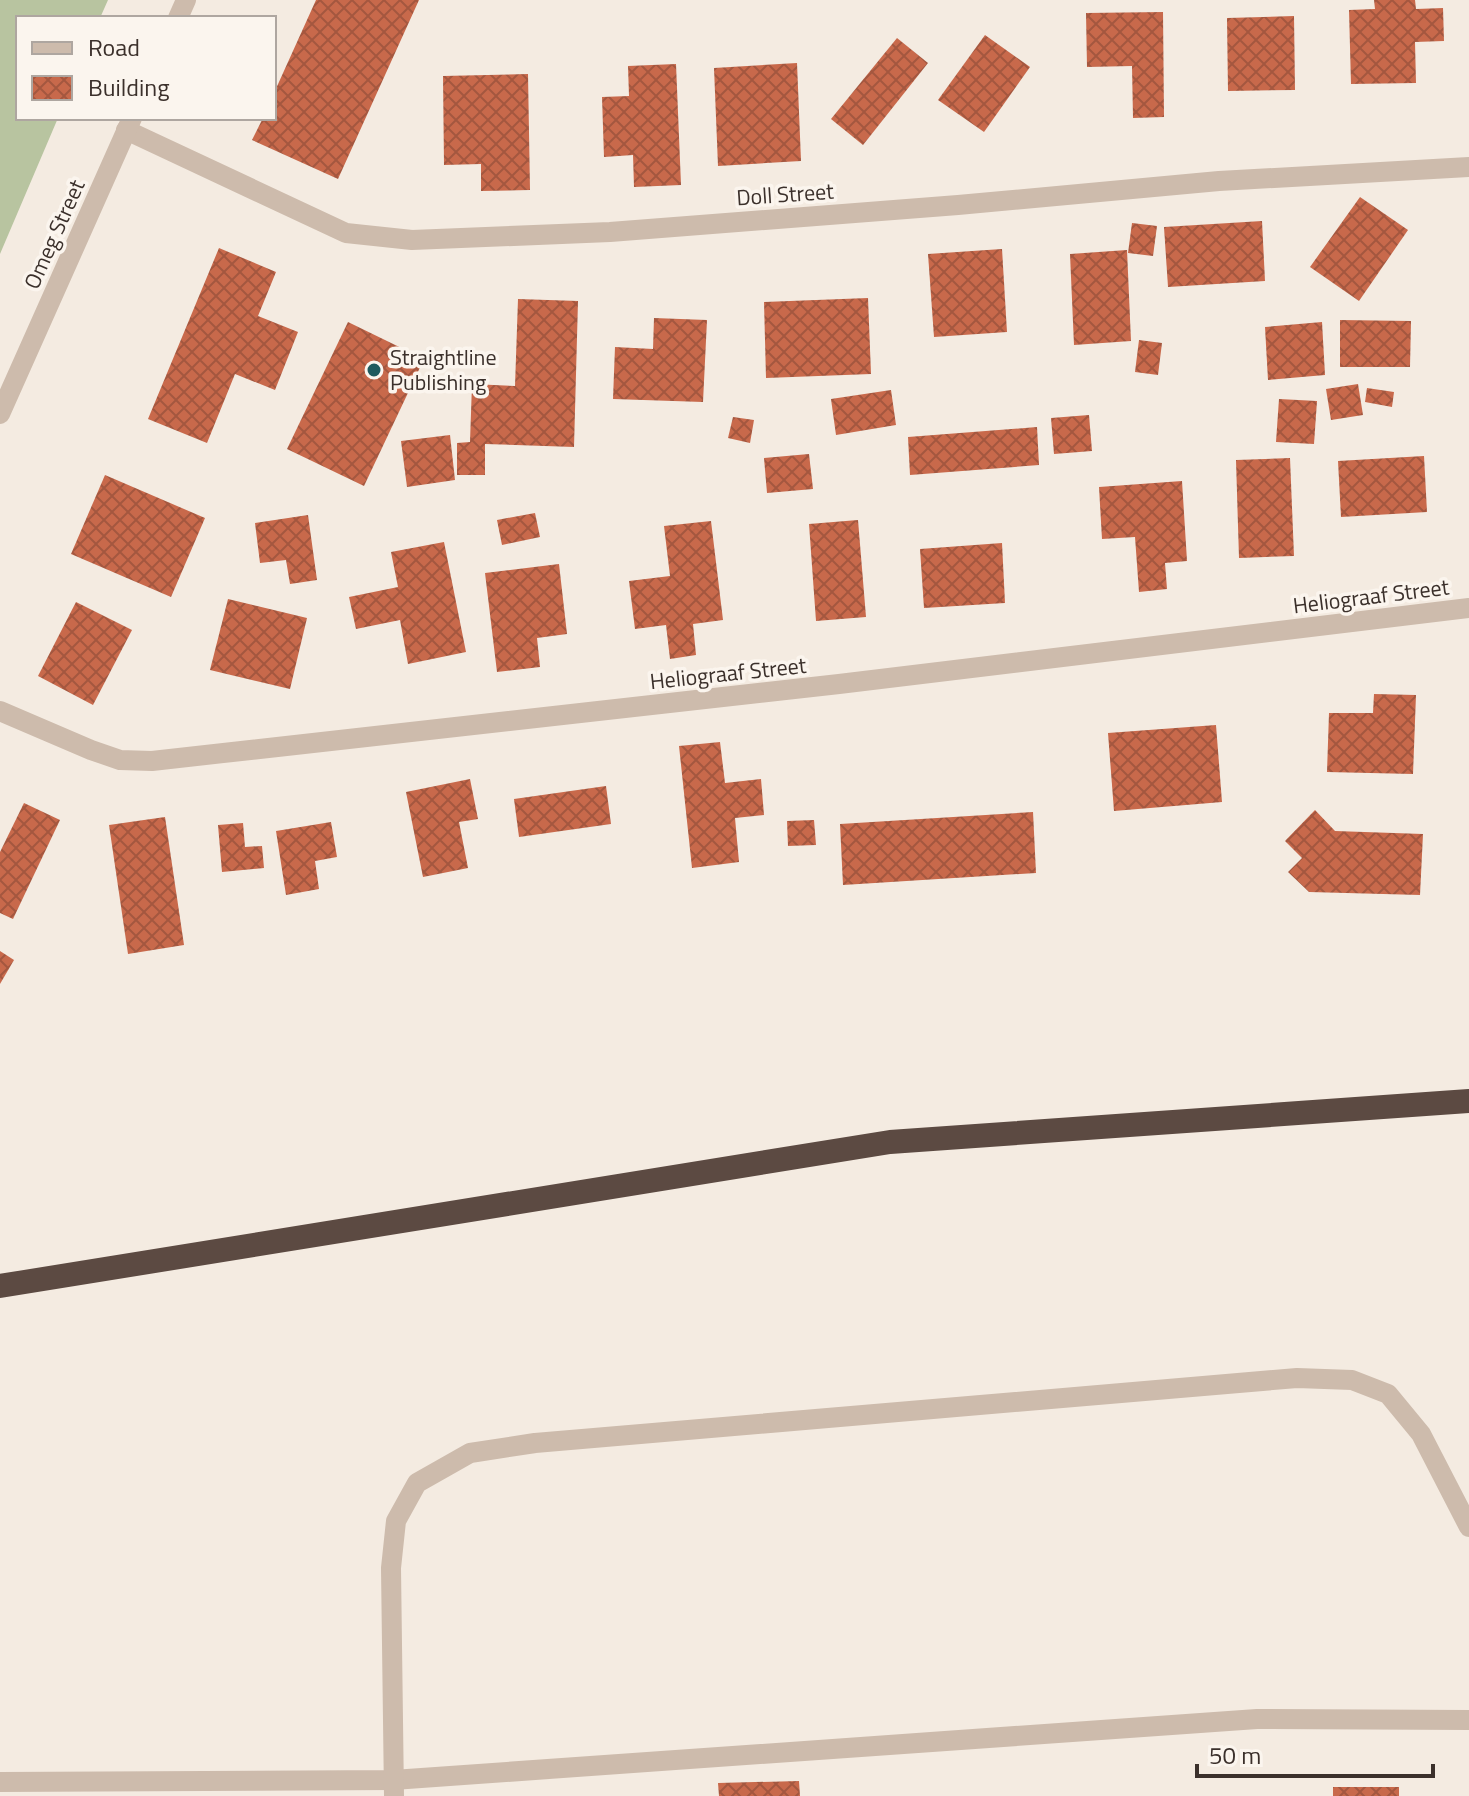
<svg xmlns="http://www.w3.org/2000/svg" width="1469" height="1796" font-family="'Titillium Web',sans-serif">
<defs>
<pattern id="building-cross-hatch" width="8" height="8" patternUnits="userSpaceOnUse" patternTransform="scale(2)"><rect width="8" height="8" fill="#c8694b"/><path d="M0 0l8 8M0 8l8-8" fill="none" stroke="#a4573f"/></pattern>
</defs>
<rect width="100%" height="100%" fill="#f4ebe1"/>
<polygon fill="#b8c4a0" points="0,0 108,0 100,18 18,18 18,118 58,118 0,254"/>
<g fill="url(#building-cross-hatch)">
<polygon points="316,0 419,0 338,179 252,140 263,118 274,118 274,93"/>
<polygon points="1374,0 1415,0 1416,9 1443,8 1444,41 1415,42 1416,83 1351,84 1349,10 1375,9"/>
<polygon points="1163,12 1164,117 1133,118 1132,66 1087,67 1086,13"/>
<polygon points="1294,16 1295,90 1228,91 1227,18"/>
<polygon points="985,35 1030,67 984,132 938,100"/>
<polygon points="897,38 928,63 863,145 831,119"/>
<polygon points="797,63 801,161 718,166 714,68"/>
<polygon points="676,64 681,185 634,187 633,155 604,157 602,97 629,96 628,66"/>
<polygon points="528,74 530,190 481,191 481,164 444,165 443,76"/>
<polygon points="1360,197 1408,230 1359,301 1310,267"/>
<polygon points="1262,221 1265,281 1168,287 1164,227"/>
<polygon points="1132,223 1157,226 1153,256 1128,253"/>
<polygon points="219,248 276,272 258,316 298,332 275,390 235,374 207,443 148,419"/>
<polygon points="1002,249 1007,332 934,337 928,254"/>
<polygon points="1127,250 1131,341 1074,345 1070,254"/>
<polygon points="868,298 871,374 766,378 764,302"/>
<polygon points="518,299 578,301 574,447 485,444 485,475 457,475 457,443 470,442 472,384 515,386"/>
<polygon points="654,318 707,320 703,402 613,399 615,347 653,349"/>
<polygon points="1340,320 1411,321 1410,367 1340,367"/>
<polygon points="348,322 424,359 364,486 287,449"/>
<polygon points="1322,322 1325,375 1268,380 1265,327"/>
<polygon points="1139,340 1162,343 1158,375 1135,372"/>
<polygon points="1358,384 1363,415 1331,420 1326,389"/>
<polygon points="1367,388 1394,392 1392,407 1365,402"/>
<polygon points="891,390 896,425 836,435 831,399"/>
<polygon points="1279,399 1317,401 1314,444 1276,442"/>
<polygon points="1089,415 1092,451 1054,454 1051,418"/>
<polygon points="733,417 754,420 750,443 728,438"/>
<polygon points="1037,427 1039,465 910,475 908,437"/>
<polygon points="450,435 455,480 407,487 401,441"/>
<polygon points="809,454 813,489 767,493 764,458"/>
<polygon points="1424,456 1427,512 1341,517 1338,461"/>
<polygon points="1290,458 1294,556 1239,558 1236,460"/>
<polygon points="105,475 205,518 171,597 71,554"/>
<polygon points="1182,481 1187,561 1165,563 1167,589 1139,592 1135,537 1102,539 1099,487"/>
<polygon points="535,513 540,537 502,545 497,520"/>
<polygon points="308,515 317,580 290,584 286,560 260,563 255,523"/>
<polygon points="858,520 866,617 816,621 809,524"/>
<polygon points="711,521 723,620 693,624 696,655 670,659 666,625 635,629 629,581 670,576 664,526"/>
<polygon points="444,542 466,652 408,664 400,620 356,629 349,597 398,587 391,552"/>
<polygon points="1002,543 1005,603 924,608 920,549"/>
<polygon points="559,564 567,634 537,638 540,667 497,672 485,573"/>
<polygon points="228,599 307,618 290,689 210,670"/>
<polygon points="76,602 132,630 93,705 38,676"/>
<polygon points="1374,694 1416,695 1413,774 1327,772 1329,713 1373,713"/>
<polygon points="1216,725 1222,802 1114,811 1108,733"/>
<polygon points="720,742 725,783 761,779 764,815 735,818 739,862 692,868 679,746"/>
<polygon points="470,779 478,819 459,822 468,868 423,877 406,792"/>
<polygon points="606,786 611,824 519,837 514,799"/>
<polygon points="24,803 60,820 13,919 0,913 0,852"/>
<polygon points="1315,810 1335,831 1423,834 1420,895 1309,892 1288,872 1302,858 1285,841"/>
<polygon points="1033,812 1036,873 843,885 840,824"/>
<polygon points="165,817 184,945 128,954 109,825"/>
<polygon points="814,820 816,845 788,846 787,821"/>
<polygon points="331,822 337,857 315,861 319,889 286,895 276,831"/>
<polygon points="243,823 245,847 262,846 264,868 222,872 218,825"/>
<polygon points="0,951 14,960 0,984"/>
<polygon points="799,1781 800,1796 719,1796 718,1783"/>
<rect x="1333" y="1787" width="66" height="9"/>
</g>
<g fill="none" stroke-linecap="round" stroke-linejoin="round">
<g stroke="#cdbbac" stroke-width="20">
<polyline points="178,18 186,0"/>
<polyline points="126,130 346,233 412,240 610,232 958,205 1219,181 1469,167"/>
<polyline points="0,414 132,118"/>
<polyline points="0,711 91,750 120,760 152,761 839,684 1469,608"/>
<polyline points="0,1782 393,1780 1257,1719 1469,1720"/>
<polyline points="394,1796 391,1568 396,1521 417,1483 470,1453 535,1443 1297,1378 1352,1380 1388,1394 1421,1434 1469,1527"/>
</g>
<polyline stroke="#5c4a42" stroke-width="24" points="0,1286 890,1142 1469,1101"/>
</g>
<circle fill="#1f5a5e" stroke="#fbf5ee" stroke-width="3" cx="374" cy="370" r="8"/>
<g text-anchor="middle" stroke-width="7" stroke-linejoin="round" paint-order="stroke">
<g font-size="22" fill="#3b302b" stroke="#fbf5ee">
<text transform="translate(785 194) rotate(-4)" y="8">Doll Street</text>
<text transform="translate(54 234) rotate(-66)" y="8">Omeg Street</text>
<text transform="translate(1371 596) rotate(-7)" y="8">Heliograaf Street</text>
<text transform="translate(728 673) rotate(-6)" y="8">Heliograaf Street</text>
</g>
<g font-size="22" fill="#3b302b" stroke="#fbf5ee" text-anchor="start">
<text x="390" y="365">Straightline<tspan x="390" dy="25">Publishing</tspan></text>
</g>
</g>
<rect x="16" y="16" width="260" height="104" fill="#fbf5ee" stroke="#aea6a0" stroke-width="2"/>
<rect x="32" y="42" width="40" height="12" fill="#cdbbac" stroke="#aea6a0" stroke-width="2"/>
<text x="88" y="56" font-size="24" fill="#3b302b">Road</text>
<rect x="32" y="76" width="40" height="24" fill="url(#building-cross-hatch)" stroke="#aea6a0" stroke-width="2"/>
<text x="88" y="96" font-size="24" fill="#3b302b">Building</text>
<path d="M1197 1764v12h236v-12" fill="none" stroke="#3b302b" stroke-width="4"/>
<text x="1209" y="1764" font-size="24" fill="#3b302b" stroke="#fbf5ee" stroke-width="6" paint-order="stroke">50 m</text>
</svg>
